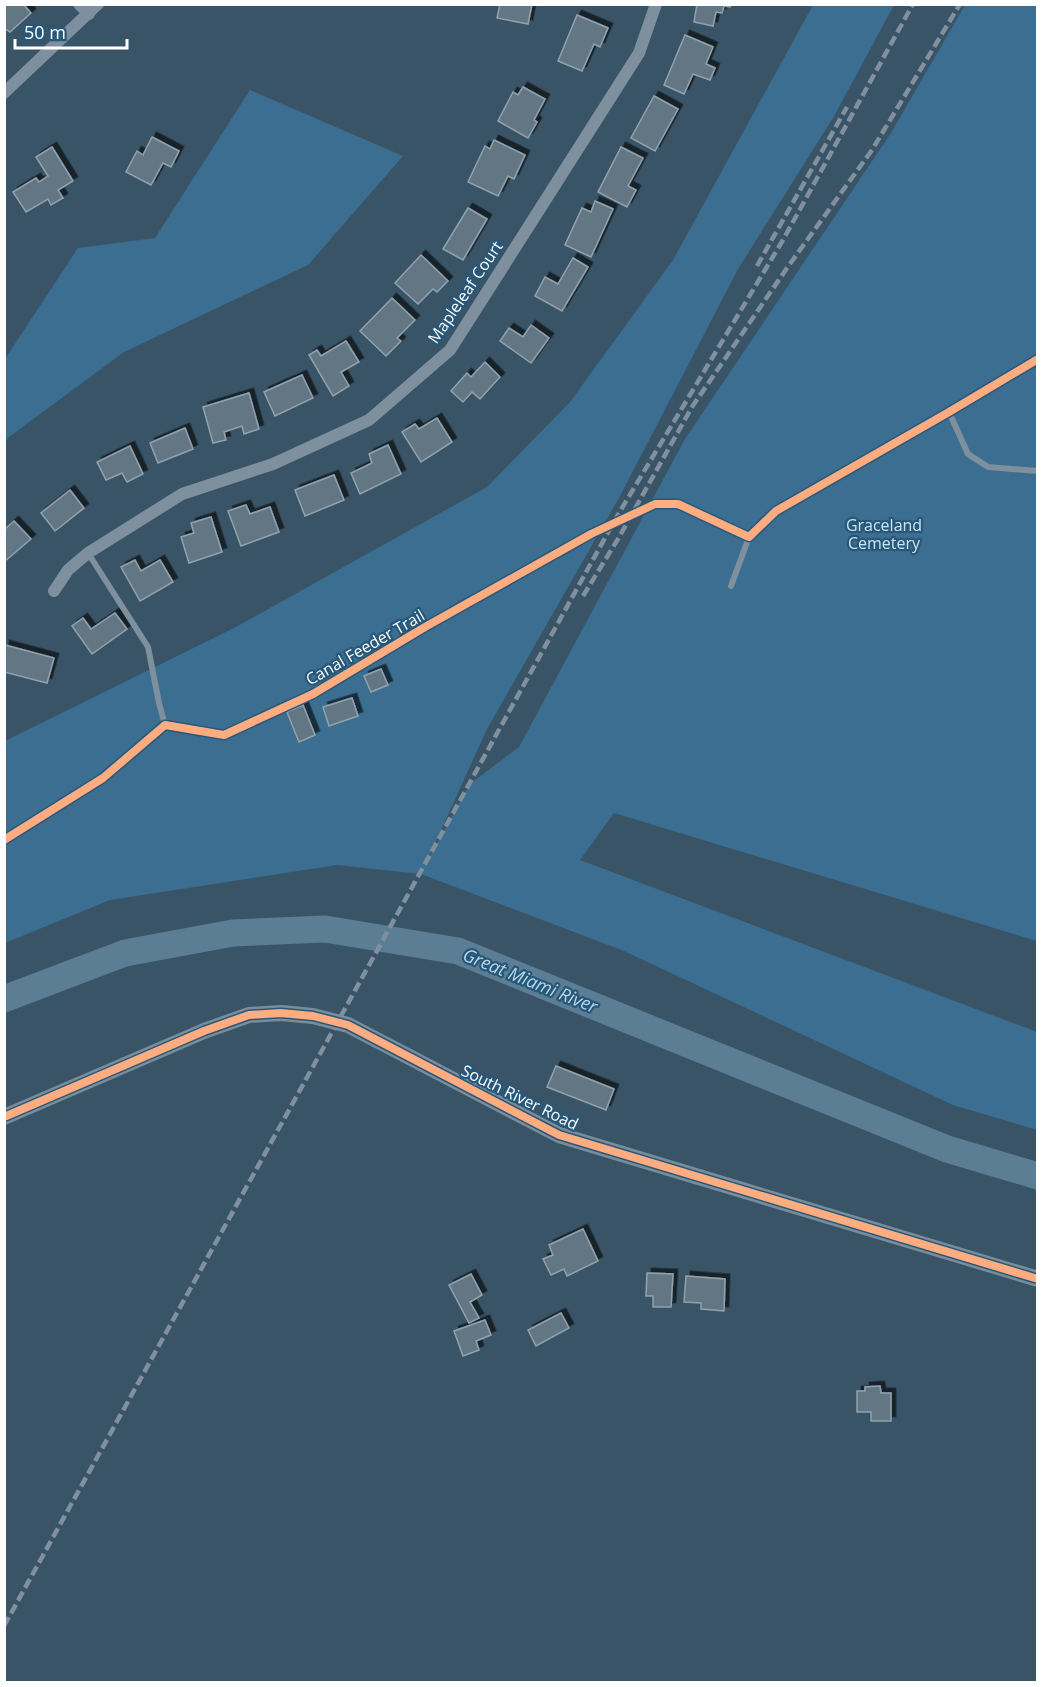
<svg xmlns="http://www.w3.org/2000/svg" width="1042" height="1687" font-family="'Open Sans',sans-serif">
<defs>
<filter id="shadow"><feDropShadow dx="4.5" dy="-4.5" stdDeviation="0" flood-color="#0009"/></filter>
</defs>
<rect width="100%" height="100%" fill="#3a5467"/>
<g fill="#3b6e91">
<polygon points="813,5 894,5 833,118 738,269 620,496 487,729 426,863 470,784 519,747 685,439 891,133 965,5 1037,5 1037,941 614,813 580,860 1037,1032 1037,1130 953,1105 624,951 421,874 337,865 110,900 5,943 4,738 7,740 236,627 487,487 570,402 673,260"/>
<polygon points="250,90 403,156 308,265 124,352 9,437 5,442 5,359 78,248 155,238"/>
</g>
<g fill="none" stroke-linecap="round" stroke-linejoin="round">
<polyline stroke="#5c7e95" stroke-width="27" points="4,999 125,953 233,933 325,929 458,951 947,1149 1038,1176"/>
</g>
<g fill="#627684" stroke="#91a2ad" stroke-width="1.5" filter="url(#shadow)">
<polygon points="4,4 23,4 31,13 10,32 4,28"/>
<polygon points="500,4 532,4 528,24 497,18"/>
<polygon points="697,4 731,4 730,7 724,6 722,13 716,12 713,26 694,22"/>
<polygon points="577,15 608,28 600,47 594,44 582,71 558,61"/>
<polygon points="685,35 713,47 706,64 715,68 710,80 693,74 684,94 664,85"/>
<polygon points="523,87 545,99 534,120 537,122 528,138 498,121 513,92 518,95"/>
<polygon points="654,96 678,109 655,151 631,138"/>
<polygon points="152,137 179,151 171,167 163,163 151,185 126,172 137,151 143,155"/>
<polygon points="494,140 525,155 514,179 508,176 498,196 468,182 485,146 490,149"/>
<polygon points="52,147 73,181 58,190 63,198 51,205 48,199 26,212 13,192 36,178 39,182 48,176 36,157"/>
<polygon points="621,147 643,158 628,186 636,190 627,207 598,192"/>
<polygon points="595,201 613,209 591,257 565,245 582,208 591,212"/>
<polygon points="468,208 487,219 463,260 443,249"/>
<polygon points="421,255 448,281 437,292 433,289 418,304 395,283"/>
<polygon points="573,258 588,267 562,311 535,296 545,277 558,284"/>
<polygon points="392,298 415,320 397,338 401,341 386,356 360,331"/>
<polygon points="531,325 549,338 531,363 500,341 509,328 523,337"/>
<polygon points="346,341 359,362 341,372 349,386 333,396 309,355 317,350 321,356"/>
<polygon points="485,362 500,377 480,399 472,392 463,402 451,391 467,373 471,377"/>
<polygon points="302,375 313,398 275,416 264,392"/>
<polygon points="249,393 259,429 244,434 242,426 224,432 226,440 213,443 203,407"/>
<polygon points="437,418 452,442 421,462 402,432 415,424 419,429"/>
<polygon points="185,428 193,449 158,463 150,443"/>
<polygon points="388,445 401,474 360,494 351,473 372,463 369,454"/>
<polygon points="130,446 143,474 127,482 122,473 106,480 97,462"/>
<polygon points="334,475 344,500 305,516 295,490"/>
<polygon points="70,490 84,508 55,531 41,513"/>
<polygon points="246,505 250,514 270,507 279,532 241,546 228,511"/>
<polygon points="211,517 222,552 189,563 181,537 194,533 191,523"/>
<polygon points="14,521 31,539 4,562 4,530"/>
<polygon points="135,560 141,571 160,560 173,582 140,601 121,567"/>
<polygon points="115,613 127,629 92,654 72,626 83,618 91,629"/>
<polygon points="5,645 54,658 47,683 4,672"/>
<polygon points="381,669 388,685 371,692 364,676"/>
<polygon points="352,698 358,716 329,726 323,707"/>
<polygon points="303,705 315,735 299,742 287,712"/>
<polygon points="556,1066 614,1089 606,1110 547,1087"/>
<polygon points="583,1229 598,1261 567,1276 564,1269 551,1275 543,1259 553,1255 549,1245"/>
<polygon points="647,1273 673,1274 671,1307 653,1307 653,1296 646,1296"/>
<polygon points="471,1274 482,1295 470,1302 479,1318 469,1323 449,1285"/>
<polygon points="686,1276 725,1279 724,1311 701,1309 701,1303 684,1302"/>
<polygon points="561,1313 569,1328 536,1346 528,1330"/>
<polygon points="485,1320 491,1335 476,1341 479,1350 463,1356 454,1331"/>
<polygon points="880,1386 881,1393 891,1393 891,1421 871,1421 871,1412 857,1412 857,1391 865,1391 865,1387"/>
</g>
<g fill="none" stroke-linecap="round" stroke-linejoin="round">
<g stroke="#7e909e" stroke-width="6">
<polyline points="949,412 968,454 988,467 1038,471"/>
<polyline points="88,553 148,647 159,703 165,725"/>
<polyline points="731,586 749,537 776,511 949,412 1038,359"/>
</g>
<g stroke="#7e909e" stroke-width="12">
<polyline points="79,4 89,14"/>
<polyline points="4,93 98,4"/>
<polyline points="54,591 68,570 88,553 182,494 273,464 369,420 450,350 639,53 656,4"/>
</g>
<polyline stroke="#7a8d9a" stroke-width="16" points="4,1117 204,1031 249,1015 281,1013 313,1016 348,1025 559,1135 1038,1279"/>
<g stroke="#80909e" stroke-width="4.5" stroke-dasharray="10 4.5" stroke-linecap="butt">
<polyline points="757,266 847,107"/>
<polyline points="583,596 618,539 692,407 787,268 872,150 960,4"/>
<polyline points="4,1626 616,518 783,240 913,4"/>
</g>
<g stroke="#27587a" stroke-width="11">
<g id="cycleway">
<polyline points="4,840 103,778 165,725 224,735 313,694 425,627 591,534 655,504 678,504 749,537 776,511 949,412 1038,359"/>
<polyline points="4,1117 204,1031 249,1015 281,1013 313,1016 348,1025 559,1135 1038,1279"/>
</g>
</g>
<use href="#cycleway" stroke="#ffac80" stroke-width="8"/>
</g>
<g text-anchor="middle" stroke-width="4.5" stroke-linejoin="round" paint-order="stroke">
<g font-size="16" fill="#fff" stroke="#27587a">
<text transform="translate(465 292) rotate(-56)" y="6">Mapleleaf Court</text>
<text transform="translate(365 647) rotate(-30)" y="6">Canal Feeder Trail</text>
<text transform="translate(520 1097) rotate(26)" y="6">South River Road</text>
</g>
<g font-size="16" fill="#cde4f3" stroke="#27587a">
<text x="884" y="531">Graceland<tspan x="884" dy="18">Cemetery</tspan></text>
</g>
<g font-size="18" font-style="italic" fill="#b6d6eb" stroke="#27587a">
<text transform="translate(530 981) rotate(22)" y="6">Great Miami River</text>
</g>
</g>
<rect width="1042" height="1687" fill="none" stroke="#ffffff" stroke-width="12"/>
<path d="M15 39v9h112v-9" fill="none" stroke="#ffffff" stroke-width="3"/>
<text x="24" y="39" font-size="18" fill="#ffffff" stroke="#27587a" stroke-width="4.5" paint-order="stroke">50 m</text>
</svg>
